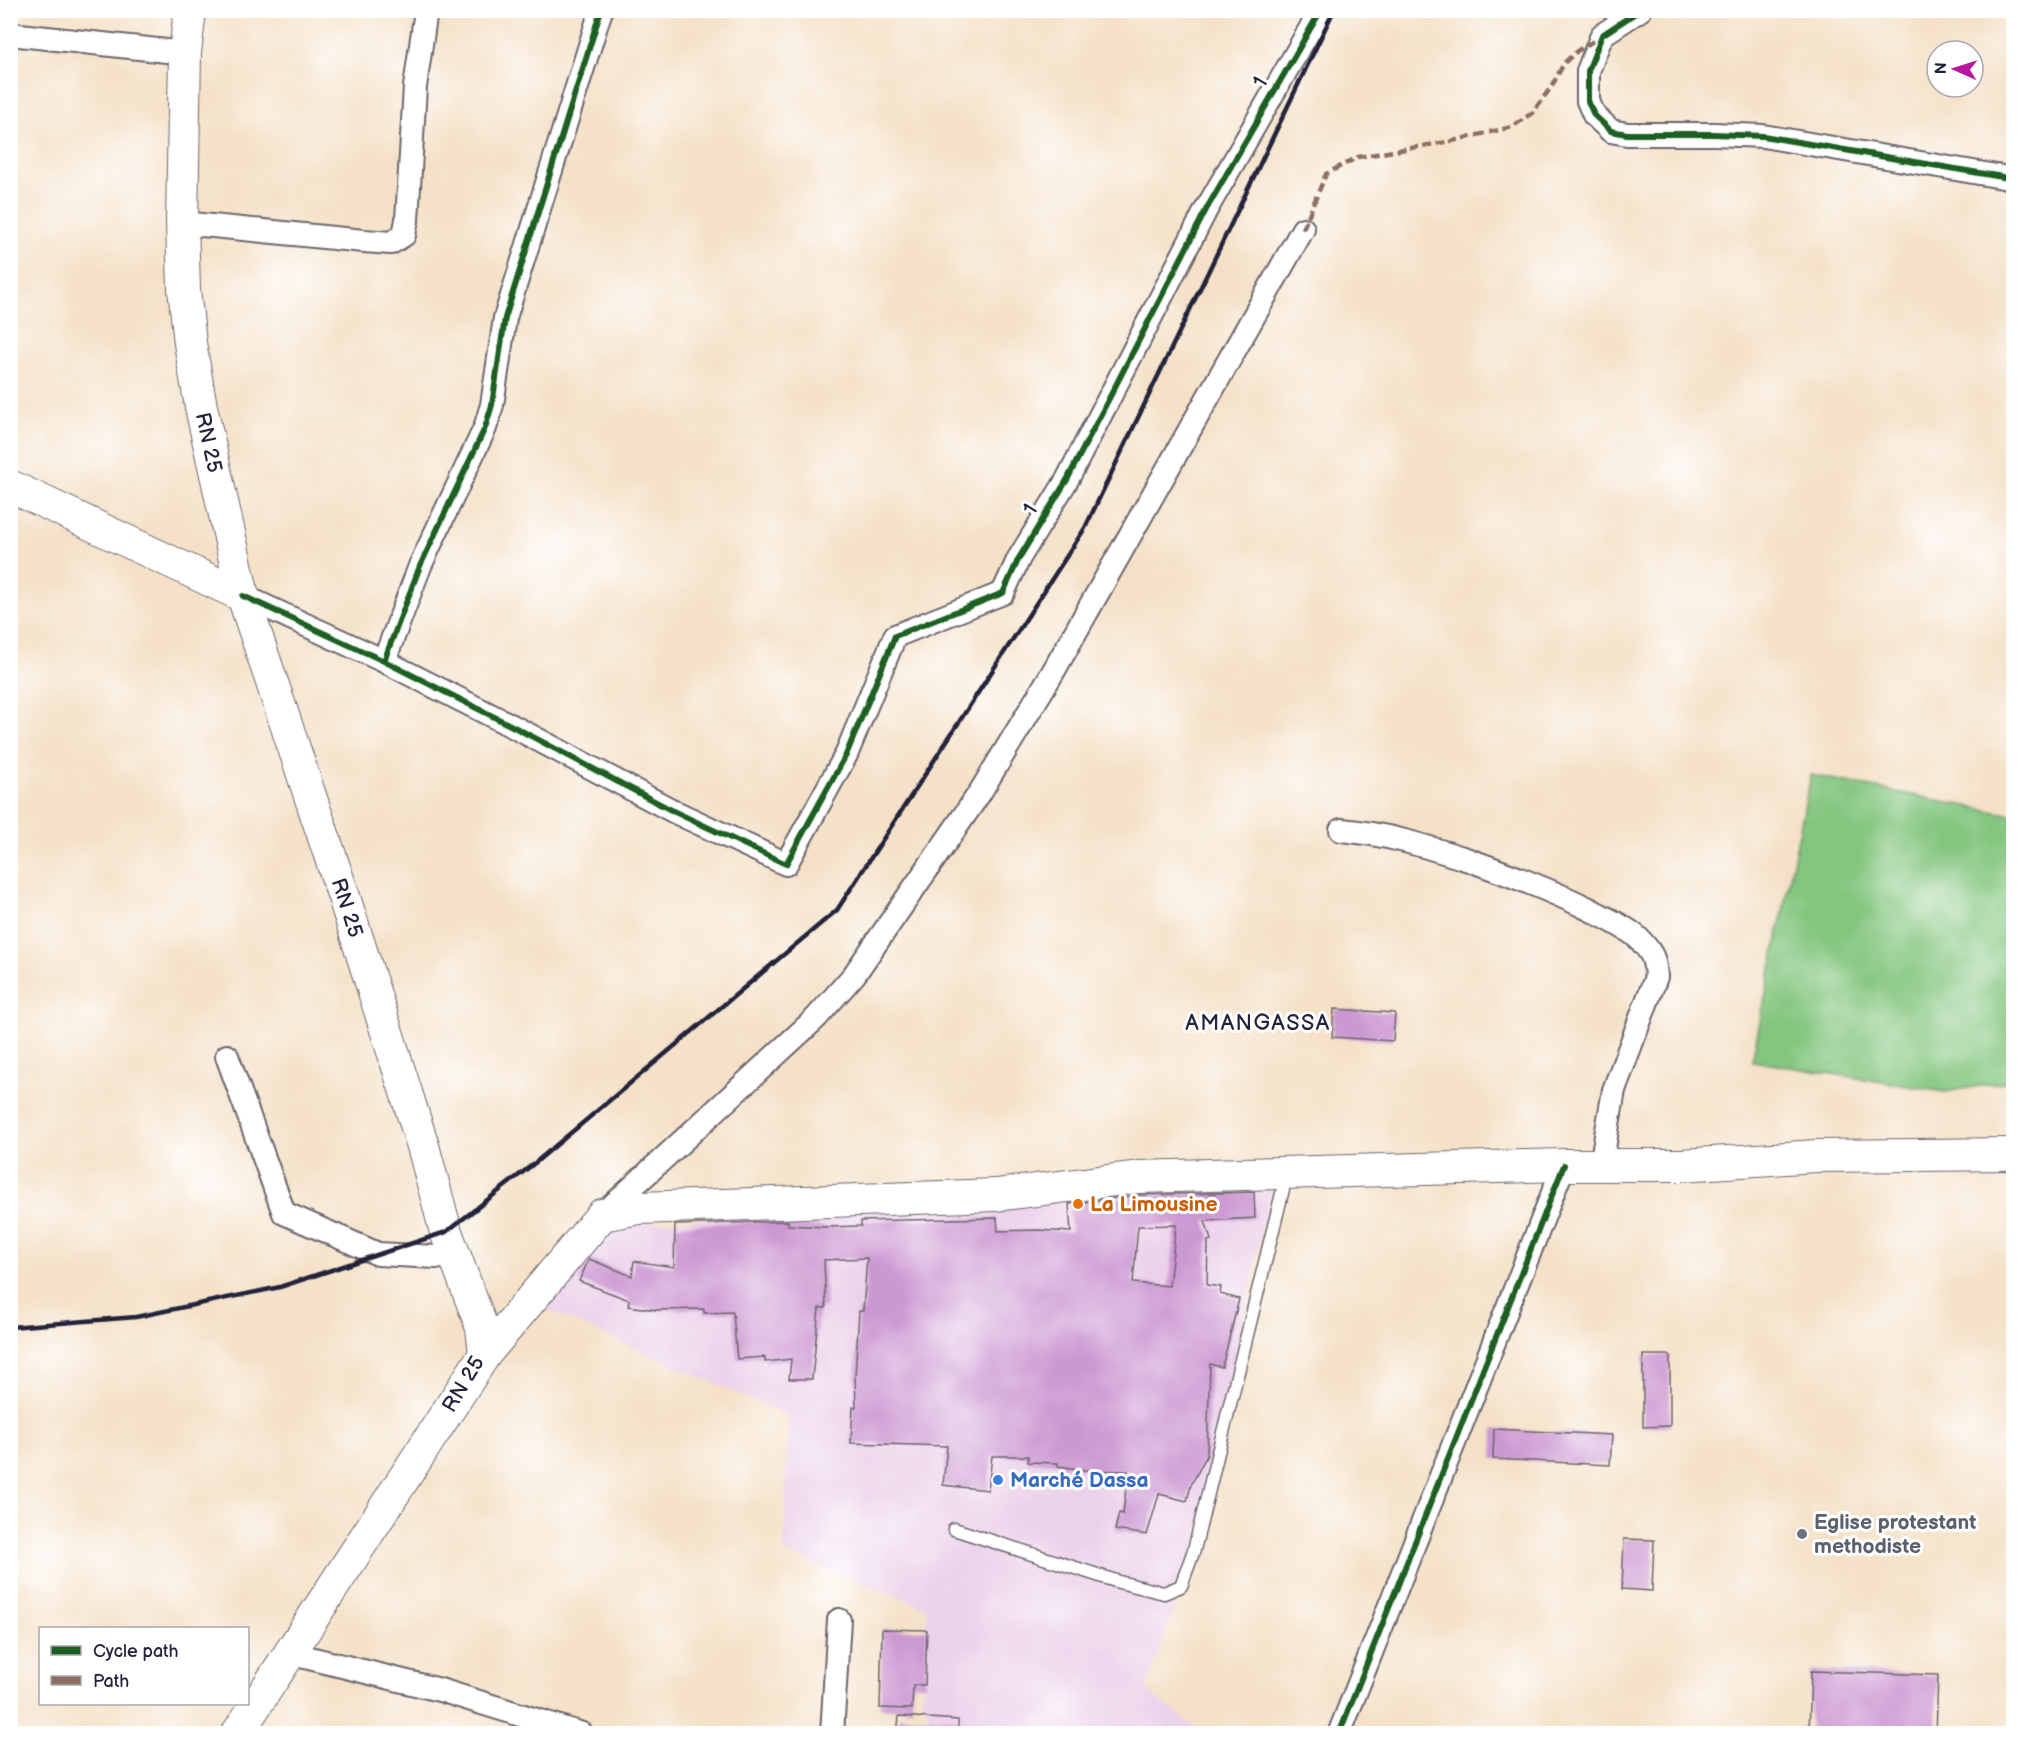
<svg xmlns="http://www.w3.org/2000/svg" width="2024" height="1744" font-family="'Balsamiq Sans',sans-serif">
<rect width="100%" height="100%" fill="#fff"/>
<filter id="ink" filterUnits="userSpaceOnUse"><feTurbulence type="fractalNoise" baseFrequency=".0167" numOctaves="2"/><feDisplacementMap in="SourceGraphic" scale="12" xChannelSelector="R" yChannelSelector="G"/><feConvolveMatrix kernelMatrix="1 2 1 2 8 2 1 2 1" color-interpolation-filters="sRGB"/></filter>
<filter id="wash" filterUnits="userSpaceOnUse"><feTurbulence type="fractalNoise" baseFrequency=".008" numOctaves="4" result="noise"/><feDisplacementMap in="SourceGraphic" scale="24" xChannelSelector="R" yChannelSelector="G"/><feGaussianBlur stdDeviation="1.35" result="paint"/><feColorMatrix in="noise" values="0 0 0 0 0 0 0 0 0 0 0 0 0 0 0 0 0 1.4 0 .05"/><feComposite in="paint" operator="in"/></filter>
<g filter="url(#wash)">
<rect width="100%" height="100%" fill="#f4e1c7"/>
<polygon fill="#ecd1ea" points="1272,1183 1196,1544 1146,1690 1203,1733 935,1733 922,1700 927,1608 784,1552 788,1416 544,1308 614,1225 1149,1188"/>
<polygon fill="#84c67f" stroke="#53745d" stroke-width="1.5" points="1811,775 2013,815 2013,1080 1945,1092 1752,1061"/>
<g id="blocks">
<g fill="#cc98d2" fill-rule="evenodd">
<polygon points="1334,1009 1395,1013 1393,1041 1332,1037"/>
<path d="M1254,1192L1255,1218L1205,1221L1211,1240L1208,1241L1207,1285L1221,1287L1220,1294L1239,1299L1222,1367L1210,1364L1207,1455L1191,1485L1187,1501L1159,1494L1147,1535L1115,1530L1119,1513L1123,1514L1128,1471L1085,1470L1058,1466V1463L1028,1462V1456H992L988,1490L960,1487L943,1485L947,1446L851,1443L853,1407H856L855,1377L859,1311H863L867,1258L824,1260L826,1308H819L812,1379H789L791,1359L765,1362V1357L737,1359L733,1312L704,1313V1309L656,1310L628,1306L629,1300L579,1281L589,1259L632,1276L634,1261L674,1267L675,1225L788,1221V1225L825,1227L861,1226V1221L997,1218L998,1231L1038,1230L1071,1232L1069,1204L1140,1195ZM1176,1225L1169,1286L1133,1283L1138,1226Z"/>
<polygon points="1643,1355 1670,1355 1670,1426 1643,1427"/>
<polygon points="1494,1429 1612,1435 1610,1465 1493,1459"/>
<polygon points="1624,1539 1654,1540 1652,1591 1622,1589"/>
<polygon points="882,1629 927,1630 925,1685 913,1685 912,1709 880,1708"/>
<polygon points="1811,1671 1938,1675 1936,1734 1809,1734"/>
<polygon points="899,1716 958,1720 958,1734 897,1734"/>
</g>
</g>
</g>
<g filter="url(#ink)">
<use href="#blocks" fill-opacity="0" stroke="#6c656c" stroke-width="1.5"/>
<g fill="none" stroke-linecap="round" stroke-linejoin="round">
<g stroke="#6c656c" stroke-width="15">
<polyline id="service" points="954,1529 1119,1582 1164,1593 1181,1586 1194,1550 1287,1173"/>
</g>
<g stroke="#6c656c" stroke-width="26">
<g id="minor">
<polyline points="1640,10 1602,35 1588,71 1588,101 1594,115 1611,131 1627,134 1714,134 1763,136 2014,179"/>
<polyline points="10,34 185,53"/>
<polyline points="182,223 364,241 391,243 404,235 407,220 415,87 426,10"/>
<polyline points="243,596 384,661 514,727 675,812 786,864 846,755 895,636 1003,593 1019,558 1067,480 1207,208 1321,10"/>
<polyline points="384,661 420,566 485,428 492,405 505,318 601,10"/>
<path d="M1341,830C1387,834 1425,846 1469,860C1511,875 1551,890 1591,910C1605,918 1631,929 1641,941C1653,954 1655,960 1656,977L1614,1090L1601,1165"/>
<polyline points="227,1056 284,1213 378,1254 456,1258"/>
<polyline points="602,1215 816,1018 854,975 979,794 1053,672 1303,229"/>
<polyline points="289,1653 440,1690 582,1734"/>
<polyline points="832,1734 839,1620"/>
<polyline points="1339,1734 1564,1165"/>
</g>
</g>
<g stroke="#6c656c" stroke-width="34">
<g id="secondary">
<path id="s1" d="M190,10L185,53L182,223L184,289L190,343L201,407L243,596L344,897L423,1146L446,1232L482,1328L485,1354L237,1734"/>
<polyline points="10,486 243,596"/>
<polyline points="485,1354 602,1215 639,1208 996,1195 1139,1177 1564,1165 1682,1165 1816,1156 2014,1154"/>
</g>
</g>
<use href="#service" stroke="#fff" stroke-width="12"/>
<use href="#minor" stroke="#fff" stroke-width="22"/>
<use href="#secondary" stroke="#fff" stroke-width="32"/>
<polyline stroke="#22223b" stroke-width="4.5" points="10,1327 136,1317 280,1287 446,1232 536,1162 837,910 1085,528 1334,10"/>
<polyline stroke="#8d6e63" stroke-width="4.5" stroke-dasharray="9 4.5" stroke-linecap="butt" points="1303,229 1326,174 1358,157 1452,141 1512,127 1532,113 1552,86 1564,63 1577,51 1600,37"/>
<g stroke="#fff" stroke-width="10">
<g id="cycleway">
<polyline points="1640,10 1602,35 1588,71 1588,101 1594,115 1611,131 1627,134 1714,134 1763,136 2014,179"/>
<polyline points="243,596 384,661 514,727 675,812 786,864 846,755 895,636 1003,593 1019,558 1067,480 1207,208 1321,10"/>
<polyline points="384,661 420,566 485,428 492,405 505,318 601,10"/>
<polyline points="1339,1734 1564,1165"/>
</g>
</g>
<use href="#cycleway" stroke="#1b5e20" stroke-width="6"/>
</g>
</g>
<circle fill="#e8710a" stroke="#fff" stroke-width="2" cx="1078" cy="1204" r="6"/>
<circle fill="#3f7fe0" stroke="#fff" stroke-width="2" cx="998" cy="1480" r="6"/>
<circle fill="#6b7280" stroke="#fff" stroke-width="2" cx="1802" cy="1534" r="6"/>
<g text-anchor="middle" stroke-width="6" stroke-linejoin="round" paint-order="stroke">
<g font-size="21" fill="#22223b" stroke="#fff">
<text transform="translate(1260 82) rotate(-60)" y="7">1</text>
<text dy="7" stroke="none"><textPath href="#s1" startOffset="435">RN 25</textPath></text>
<text transform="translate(1030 509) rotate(-58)" y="7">1</text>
<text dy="7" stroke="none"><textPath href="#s1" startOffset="921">RN 25</textPath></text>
<text transform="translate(463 1384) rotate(-59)" y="7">RN 25</text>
</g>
<g font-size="21" font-weight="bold" fill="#c56008" stroke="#fff" text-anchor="start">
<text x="1090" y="1211">La Limousine</text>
</g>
<g font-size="21" font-weight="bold" fill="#366cbe" stroke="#fff" text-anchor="start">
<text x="1010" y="1487">Marché Dassa</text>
</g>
<g font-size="21" font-weight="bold" fill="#5b616d" stroke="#fff" text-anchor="start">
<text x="1814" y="1529">Eglise protestant<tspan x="1814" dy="24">methodiste</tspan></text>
</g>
<g font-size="22" letter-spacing="1.5" fill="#22223b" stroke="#fff">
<text x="1258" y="1030">AMANGASSA</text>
</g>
</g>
<rect width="2024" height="1744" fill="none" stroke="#fff" stroke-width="36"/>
<rect x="39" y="1627" width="210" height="78" fill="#ffffff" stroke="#a7a7b1" stroke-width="1.5"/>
<rect x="51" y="1646" width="30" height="9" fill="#1b5e20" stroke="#a7a7b1" stroke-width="1.5"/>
<text x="93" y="1657" font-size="18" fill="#22223b">Cycle path</text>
<rect x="51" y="1676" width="30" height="9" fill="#8d6e63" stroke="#a7a7b1" stroke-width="1.5"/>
<text x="93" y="1687" font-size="18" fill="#22223b">Path</text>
<g transform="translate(1955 69) rotate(273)"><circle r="28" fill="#ffffff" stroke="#a7a7b1" stroke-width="1.5"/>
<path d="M0-4.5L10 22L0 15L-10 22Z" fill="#b5179e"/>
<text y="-9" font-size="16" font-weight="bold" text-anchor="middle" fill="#22223b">N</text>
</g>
</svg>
